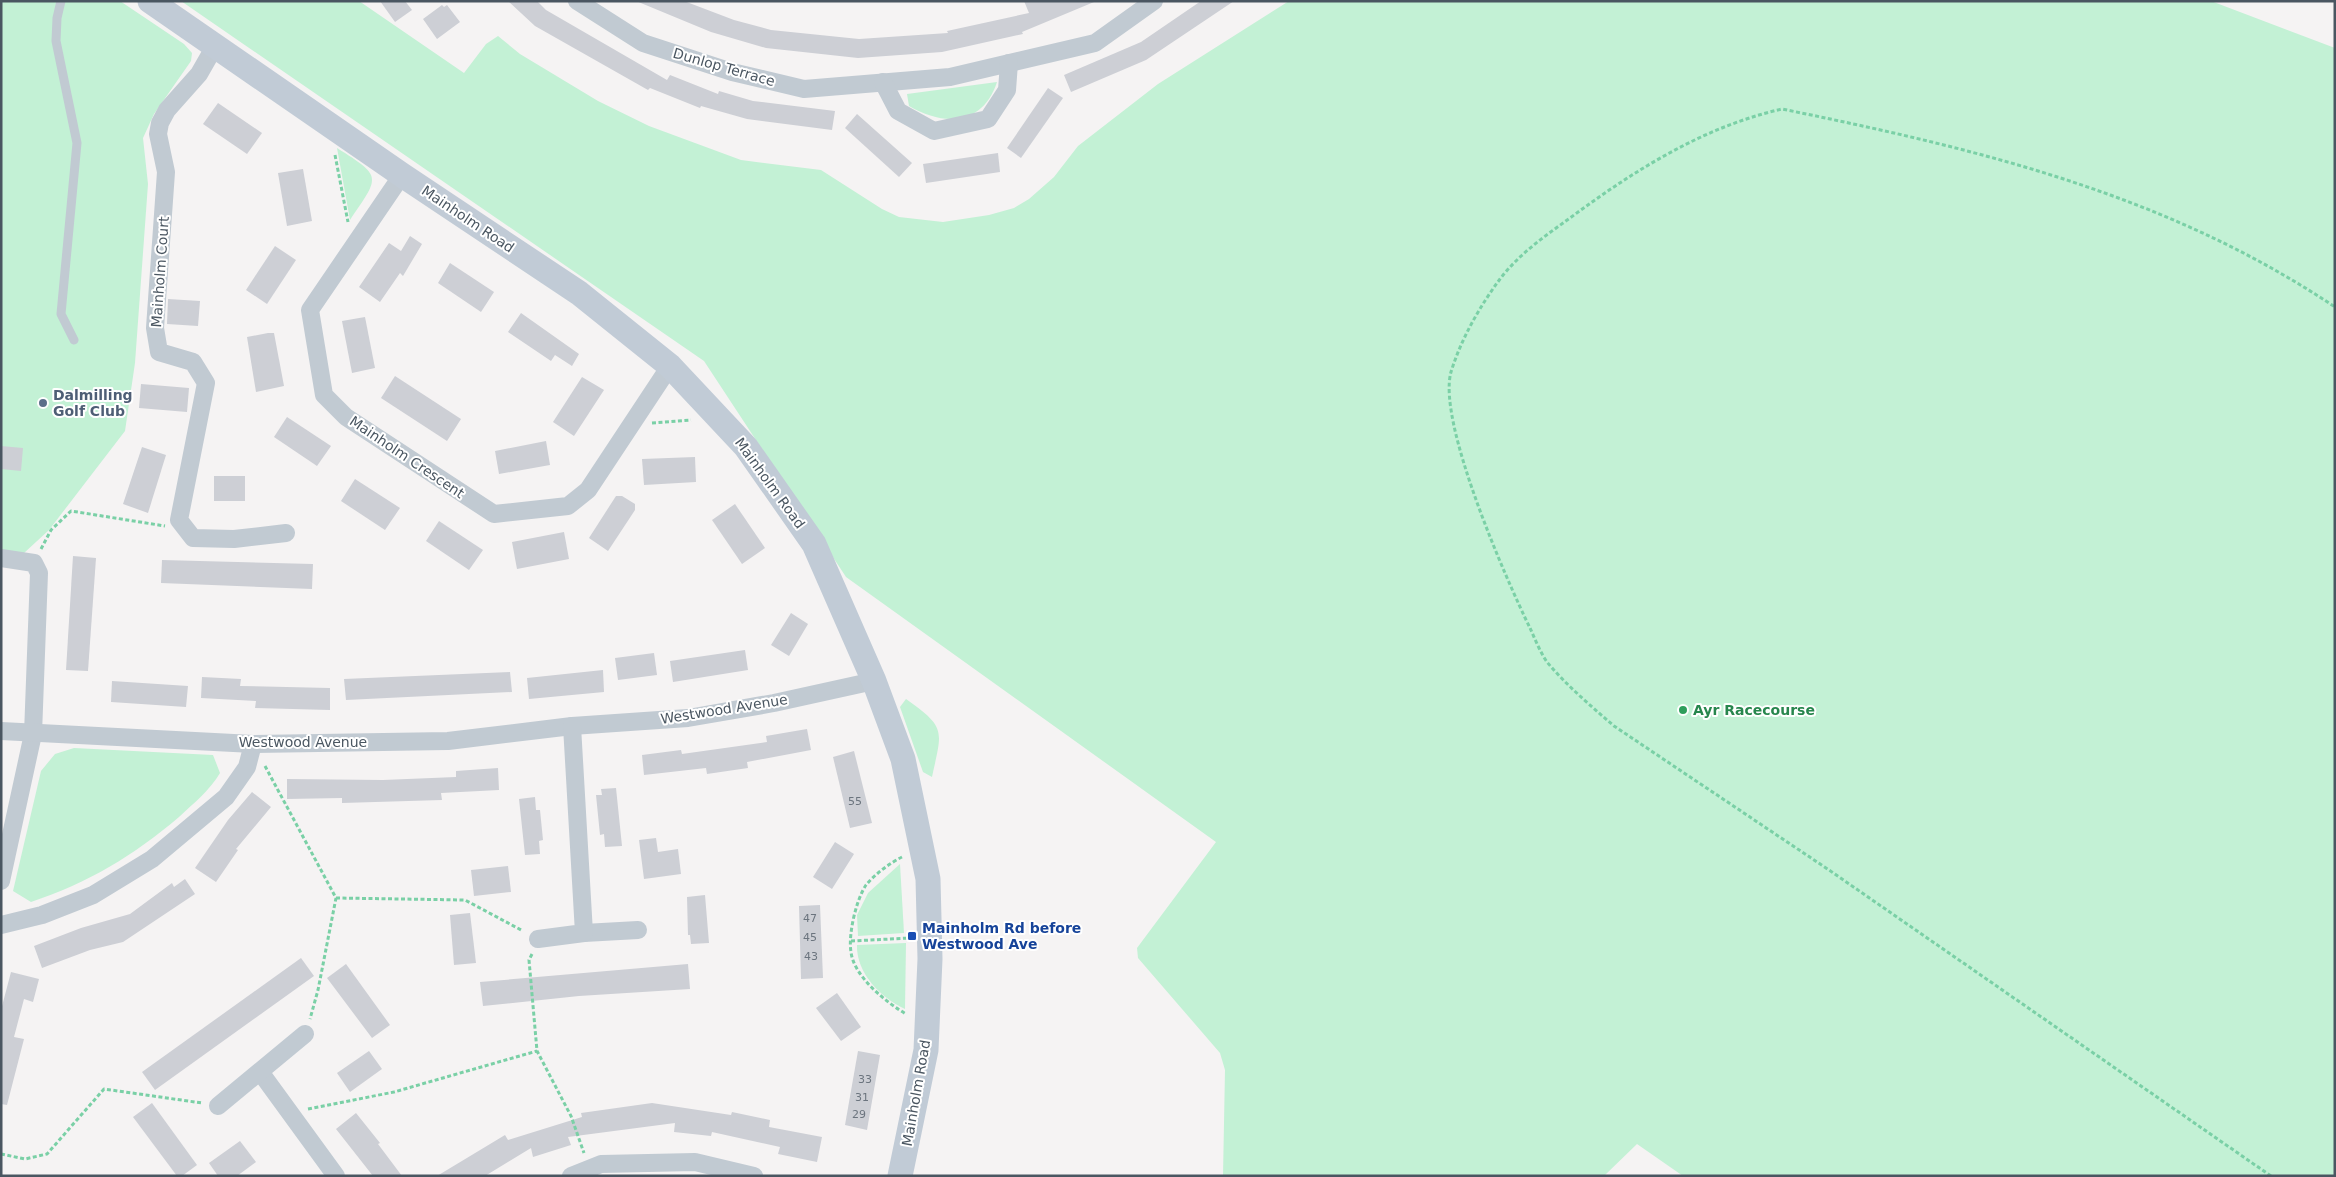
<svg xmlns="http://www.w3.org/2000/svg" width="2336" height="1177" font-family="'DejaVu Sans',sans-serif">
<rect width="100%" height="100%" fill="#f5f3f3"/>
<g fill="#c3f1d5">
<polygon points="1,1 120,1 184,44 192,53 191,61 154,114 143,138 148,184 135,363 125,431 49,530 24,553 1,552"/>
<polygon points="181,1 359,1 464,73 486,44 498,36 520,54 598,101 649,126 741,160 821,170 882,209 899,217 943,222 989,215 1014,208 1029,199 1054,177 1078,146 1158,84 1289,1 2211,1 2335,48 2335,1176 1683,1176 1637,1144 1604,1176 1223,1176 1225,1070 1220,1053 1138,958 1137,948 1216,842 846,577 704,361"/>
<path d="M997,82C983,125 945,127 909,106L907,94Z"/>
<path d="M337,148C383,177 380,176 350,220Z"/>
<path d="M906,699C947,728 942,730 932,777L923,772L900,707Z"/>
<path d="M74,748L213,755L220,773C210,790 194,803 179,817C133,856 88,883 31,902L13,891L41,771L55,754Z"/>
<polygon points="900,864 904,933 858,936 857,915 868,893"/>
<path d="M906,943L905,1009C881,998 856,973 857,945Z"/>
</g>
<g fill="#cdcfd5">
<polygon points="380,1 405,1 412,10 395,22"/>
<polygon points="508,1 537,1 546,10 667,80 670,75 718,94 719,91 753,101 835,111 832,130 747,119 701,106 700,108 650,88 648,90 535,26"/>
<polygon points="636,1 684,1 734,20 771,30 859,39 948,33 947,31 1029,13 1024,1 1094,2 1022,32 1023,34 942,52 858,58 766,48 711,32"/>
<polygon points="1201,1 1234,1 1146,60 1071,92 1064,75 1141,42"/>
<polygon points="442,5 444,7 447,5 460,22 437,39 423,19"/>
<polygon points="1048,88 1063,98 1021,158 1007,148"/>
<polygon points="218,103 262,133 247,154 203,124"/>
<polygon points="857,114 912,163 899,177 845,128"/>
<polygon points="998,153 1000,172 926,183 923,164"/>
<polygon points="303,169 312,221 287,226 278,173"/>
<polygon points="410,236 422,244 403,276 400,273 380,302 359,287 389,243 401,251"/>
<polygon points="275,246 296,260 267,304 246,290"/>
<polygon points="450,263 494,292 481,312 438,283"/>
<polygon points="168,299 200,301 198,326 167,324"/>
<polygon points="521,313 579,354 572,366 555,355 551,361 508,332"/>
<polygon points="365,317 375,368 352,373 342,321"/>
<polygon points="268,333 274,333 284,386 256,392 247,337"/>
<polygon points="395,376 461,419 447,441 381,398"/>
<polygon points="582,377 604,390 574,436 553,422"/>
<polygon points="141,384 189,388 187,412 139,408"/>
<polygon points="287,417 331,446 317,466 274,437"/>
<polygon points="546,441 550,465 499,474 495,451"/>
<polygon points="1,446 23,448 21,471 1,469"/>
<polygon points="142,447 166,455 148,513 123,504"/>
<polygon points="695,457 696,482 644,485 642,459"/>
<rect x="214" y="476" width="31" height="25"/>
<polygon points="355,479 400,508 385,530 341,501"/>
<polygon points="616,496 622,496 635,504 635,510 608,551 589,538"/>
<polygon points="735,504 765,548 742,564 712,520"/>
<polygon points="439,521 483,550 469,570 426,541"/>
<polygon points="564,532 569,559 517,569 512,542"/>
<polygon points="73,556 96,558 88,671 66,670"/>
<polygon points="162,560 313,564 312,589 161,583"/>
<polygon points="791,613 808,624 789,656 771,645"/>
<polygon points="745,650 748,670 673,682 670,661"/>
<polygon points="654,653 657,675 618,680 615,658"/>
<polygon points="603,670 604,692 529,699 527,678"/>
<polygon points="510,672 512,692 346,700 344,679"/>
<polygon points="202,677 241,679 240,686 330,688 330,710 255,708 256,701 201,698"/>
<polygon points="112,681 188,686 186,707 111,702"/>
<polygon points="807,729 811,750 747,762 748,768 707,774 706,768 644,775 642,755 681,750 682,754 767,742 766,736"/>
<polygon points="854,751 872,823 850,828 833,757"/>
<polygon points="498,768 499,790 441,793 442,800 342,803 342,798 287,799 287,779 383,780 456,777 456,771"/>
<polygon points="616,788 622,846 605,847 604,834 600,835 596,795 602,795 601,789"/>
<polygon points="252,792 271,807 236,849 238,850 216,882 195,868 228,820"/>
<polygon points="535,797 536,810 540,810 543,840 539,841 540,854 525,855 519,799"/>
<polygon points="656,838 658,852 678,849 681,874 644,879 639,840"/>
<polygon points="835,842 854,854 832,889 813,877"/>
<polygon points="508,866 511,892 474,896 471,870"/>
<polygon points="185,879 195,894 123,942 90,950 42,968 34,946 81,928 130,914 172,883 174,887"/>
<polygon points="705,895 709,943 691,944 690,935 688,935 687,897"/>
<polygon points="820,905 823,978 801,979 799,906"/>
<polygon points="470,913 476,963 454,965 450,915"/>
<polygon points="301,958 314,976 155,1090 142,1072"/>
<polygon points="346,964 390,1025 372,1038 327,978"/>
<polygon points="688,964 690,989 579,996 483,1006 480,982"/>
<polygon points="11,972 39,979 33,1002 24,999 14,1037 24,1039 7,1105 1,1104 1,1010"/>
<polygon points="837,993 861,1027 841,1041 816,1008"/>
<polygon points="369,1051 382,1069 350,1092 337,1073"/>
<polygon points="858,1051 880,1055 867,1130 845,1125"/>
<polygon points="152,1103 197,1165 182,1176 177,1176 133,1117"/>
<polygon points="652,1103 731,1115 732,1112 770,1120 769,1127 822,1137 817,1162 778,1154 780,1147 712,1132 711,1136 674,1132 675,1123 568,1137 571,1145 533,1157 531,1148 485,1176 437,1176 505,1135 508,1140 582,1117 581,1113"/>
<polygon points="356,1113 380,1143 378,1144 402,1176 373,1176 336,1129"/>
<polygon points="240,1141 256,1162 237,1176 218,1176 209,1163"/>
</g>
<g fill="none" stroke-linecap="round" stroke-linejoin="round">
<g stroke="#7ad0a6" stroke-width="3" stroke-dasharray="4 2.5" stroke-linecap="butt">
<polyline points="335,155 348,222"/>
<polyline points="652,423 691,420"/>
<polyline points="41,549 51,530 71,511 165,526"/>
<polyline points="265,766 336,898 318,990 310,1019"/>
<path d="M902,857C890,863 875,874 866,885C856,900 848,935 851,952C854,977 886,1002 906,1014"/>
<polyline points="336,898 465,900 523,931"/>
<polyline points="851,941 910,938"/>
<polyline points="532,954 529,960 537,1051 571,1116 584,1153"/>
<polyline points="308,1109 394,1092 537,1051"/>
<polyline points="1,1154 25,1159 47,1154 104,1089 202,1103"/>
<path d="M2271,1176L1829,870L1614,726C1591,706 1566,685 1547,662C1540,652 1535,639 1530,628C1506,579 1437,422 1451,372C1461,339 1480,306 1500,279C1519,254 1545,236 1570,218C1635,170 1703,127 1782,109C1978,149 2166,194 2335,307"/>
</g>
<polyline stroke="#c1cad2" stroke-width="9" points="61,1 57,18 56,41 77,143 61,314 74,340"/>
<g stroke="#c1cad2" stroke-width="18">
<polyline points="577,1 643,43 732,72 804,89 950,77 1095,43 1154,1"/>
<polyline points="215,46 199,74 167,110 160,123 158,134 166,172 155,328 159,352 193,362 206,383 179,520 193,538 234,539 286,533"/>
<polyline points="883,82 898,111 934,131 988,119 1007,90 1009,63"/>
<polyline points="402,175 310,310 324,395 346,417 494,514 568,506 588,490 670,366"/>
<polyline points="1,558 34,563 39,573 33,734 1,881"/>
<polyline points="1,731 253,744 448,741 572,726 688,718 774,703 874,681"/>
<polyline points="1,925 42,915 93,895 152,859 226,797 247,767 253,744"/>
<polyline points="584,933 638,930"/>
<polyline points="538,939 584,933 572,726"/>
<polyline points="261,1073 336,1176"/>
<polyline points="218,1106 305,1034"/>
<polyline points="571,1176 601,1164 695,1162 754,1176"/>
</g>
<polyline stroke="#c1cbd6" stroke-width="25" points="150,1 402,175 579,293 670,366 746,447 814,544 874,681 903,759 928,879 930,959 926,1050 900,1176"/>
</g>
<circle fill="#5c6f8a" stroke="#fff" stroke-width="2" cx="43" cy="403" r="5"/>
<circle fill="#2e9e5b" stroke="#fff" stroke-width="2" cx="1683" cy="710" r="5"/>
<rect fill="#1a4fb4" stroke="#fff" stroke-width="2" x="907" y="931" width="10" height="10" rx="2.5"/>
<g text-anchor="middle" stroke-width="4" stroke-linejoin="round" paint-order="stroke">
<g font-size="11" fill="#6b747e">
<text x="855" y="805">55</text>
<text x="810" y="922">47</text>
<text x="810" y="941">45</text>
<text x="811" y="960">43</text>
<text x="865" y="1083">33</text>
<text x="862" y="1101">31</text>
<text x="859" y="1118">29</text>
</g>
<g font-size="14" fill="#4a5661" stroke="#fff">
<text transform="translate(724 67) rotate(16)" y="5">Dunlop Terrace</text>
<text transform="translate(468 219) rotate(34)" y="5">Mainholm Road</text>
<text transform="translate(160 272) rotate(-86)" y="5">Mainholm Court</text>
<text transform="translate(407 457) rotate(34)" y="5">Mainholm Crescent</text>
<text transform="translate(770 483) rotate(54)" y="5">Mainholm Road</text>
<text transform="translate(724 709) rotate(-9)" y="5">Westwood Avenue</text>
<text x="303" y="747">Westwood Avenue</text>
<text transform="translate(916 1093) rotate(-80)" y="5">Mainholm Road</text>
</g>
<g font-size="14" font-weight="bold" fill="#4e5e75" stroke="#fff" text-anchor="start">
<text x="53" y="400">Dalmilling<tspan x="53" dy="16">Golf Club</tspan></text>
</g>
<g font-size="14" font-weight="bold" fill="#27864d" stroke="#fff" text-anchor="start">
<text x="1693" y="715">Ayr Racecourse</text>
</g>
<g font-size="14" font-weight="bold" fill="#164399" stroke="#fff" text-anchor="start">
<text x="922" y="933">Mainholm Rd before<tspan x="922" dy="16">Westwood Ave</tspan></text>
</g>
</g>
<rect width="2336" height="1177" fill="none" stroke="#4a5661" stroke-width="5"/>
</svg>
